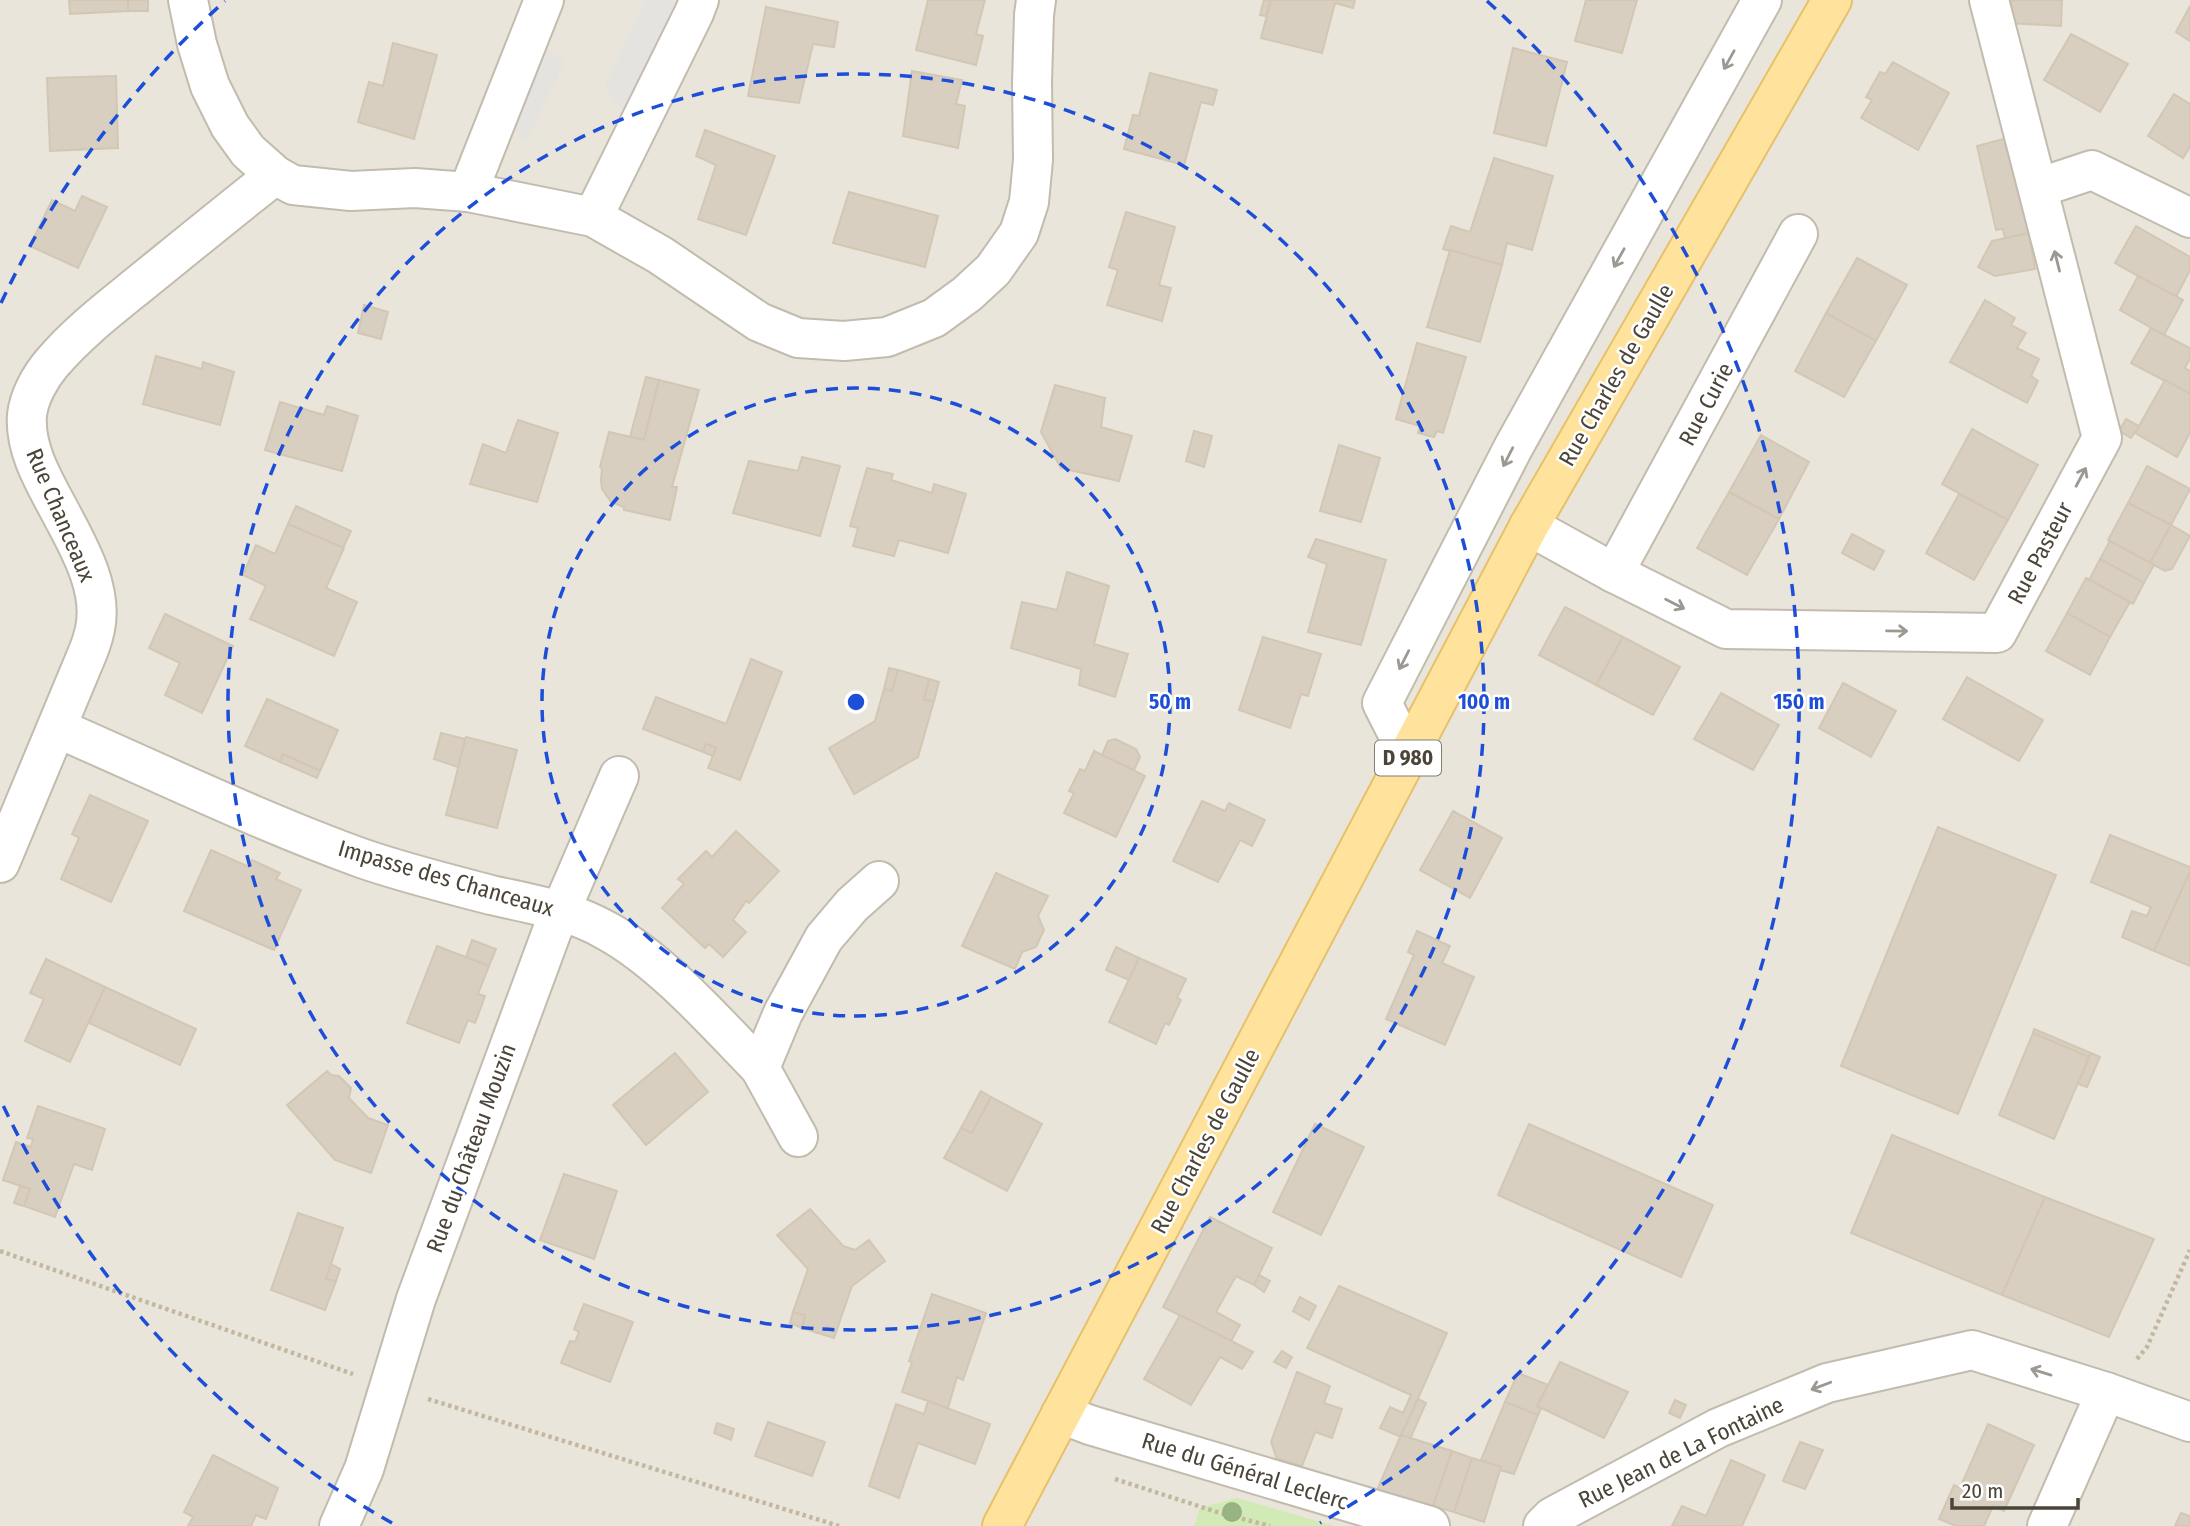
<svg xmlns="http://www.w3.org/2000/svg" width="2190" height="1526" font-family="'Fira Sans Condensed',sans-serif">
<rect width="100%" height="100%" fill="#f6f3ec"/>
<rect fill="#eae5da" x="0" y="0" width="2190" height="1526"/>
<polygon fill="#d2eab5" points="1237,1498 1334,1526 1194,1526 1200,1508"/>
<g fill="#e5e3e0">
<polygon points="645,0 672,0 678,7 627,115 605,87"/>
<polygon points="540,41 564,63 526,143 502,121"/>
</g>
<g fill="#d8cfc1" stroke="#d3c7b4" stroke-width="2">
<polygon points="69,0 128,0 128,11 70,14"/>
<rect x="128" y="0" width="20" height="11"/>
<polygon points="928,0 985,0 976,34 983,36 976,65 916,50"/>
<polygon points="1264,0 1271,0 1266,16 1260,15"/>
<polygon points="1271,0 1355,0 1353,8 1335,3 1322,53 1261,38"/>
<polygon points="1586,0 1637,0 1622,53 1575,41"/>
<polygon points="2013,0 2062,0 2061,26 2008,23 2005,10"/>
<polygon points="2190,6 2190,41 2176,32"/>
<polygon points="766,7 838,22 834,47 813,44 799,103 748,96"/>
<polygon points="2071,34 2128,64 2100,112 2044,80"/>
<polygon points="393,43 437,55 414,139 358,122 369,82 383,86"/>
<polygon points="1513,48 1567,62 1546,146 1494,133"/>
<polygon points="1893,62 1949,93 1918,150 1861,118 1872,100 1866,97 1880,72 1885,74"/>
<polygon points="912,71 962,80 956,104 965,106 958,148 903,136"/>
<polygon points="1150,73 1217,90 1213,105 1201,102 1184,165 1124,149 1133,115 1139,116"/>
<polygon points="116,76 118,148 50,151 47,78"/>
<polygon points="2174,94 2190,104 2190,147 2183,158 2148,136"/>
<polygon points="705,130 775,156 746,235 698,219 716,165 696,156"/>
<polygon points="2007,138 2029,233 2005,238 2003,229 1996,230 1977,146"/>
<polygon points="1494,158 1553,176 1532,250 1507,243 1502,265 1443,249 1451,226 1470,232"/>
<polygon points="849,192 938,216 925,267 833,243"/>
<polygon points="82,196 107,207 78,268 30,246 52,200 75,211"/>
<polygon points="1126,212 1175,227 1159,285 1171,288 1162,321 1107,305 1118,270 1109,267"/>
<polygon points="2136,226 2190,257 2190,270 2176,297 2115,263"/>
<polygon points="2029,233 2035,269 1995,276 1978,267 1992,241"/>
<polygon points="1450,250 1502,265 1480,342 1427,327"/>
<polygon points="1857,258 1907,285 1876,341 1826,313"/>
<polygon points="2138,276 2183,300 2164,335 2120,310"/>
<polygon points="1985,300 2015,318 2011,325 2026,333 2017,348 2039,359 2031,376 2038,381 2027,403 1950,362"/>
<polygon points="364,305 388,312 381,339 358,333"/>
<polygon points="1826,313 1876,341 1844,397 1795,371"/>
<polygon points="2151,328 2190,348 2190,358 2185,368 2190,371 2190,394 2131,363"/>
<polygon points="1417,343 1466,357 1443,433 1437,431 1434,437 1418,433 1420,426 1396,419"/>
<polygon points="156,356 202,369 203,362 234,372 220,425 143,404"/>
<polygon points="646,377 659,380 644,440 630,437"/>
<polygon points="659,380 699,390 672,487 677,487 670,520 624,510 624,507 611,502 602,489 601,480 602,468 600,467 609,432 644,440"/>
<polygon points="2165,380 2190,394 2190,433 2177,457 2135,433"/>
<polygon points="1055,385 1105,398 1101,427 1132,436 1119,481 1061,468 1041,432"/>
<polygon points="280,402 324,415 327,406 358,416 342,471 265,450"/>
<polygon points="2126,419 2139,426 2131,438 2119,431"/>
<polygon points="518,420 558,433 537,502 470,484 483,444 506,453"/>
<polygon points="1972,429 2038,465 2008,520 1942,484"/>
<polygon points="1194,431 1212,436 1204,467 1186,461"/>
<polygon points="1761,435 1809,462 1779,519 1729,492"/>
<polygon points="1339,445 1380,458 1361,522 1320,511"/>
<polygon points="802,457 840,466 820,536 733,513 749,461 798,471"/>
<polygon points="2147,466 2190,489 2171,525 2128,503"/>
<polygon points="867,468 893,474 891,480 932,493 934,484 966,494 948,553 899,540 894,556 853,546 858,528 850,526"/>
<polygon points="1729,492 1779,519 1747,575 1697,548"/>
<polygon points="1959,494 2008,520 1974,580 1926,553"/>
<polygon points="2128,503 2171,525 2150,563 2108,540"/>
<polygon points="296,506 351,531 343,548 288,524"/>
<polygon points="288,524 344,548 326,588 357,602 334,656 250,619 266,586 243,575 256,545 275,554"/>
<polygon points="2171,525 2190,536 2172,569 2165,571 2150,563"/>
<polygon points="1852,534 1884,551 1874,570 1842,553"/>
<polygon points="1316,539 1386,560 1361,645 1308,632 1327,564 1308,557"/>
<polygon points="2110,541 2154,565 2144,583 2100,559"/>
<polygon points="2100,559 2144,583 2133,604 2089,580"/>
<polygon points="1067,572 1109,586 1094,644 1128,654 1115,697 1079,685 1081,669 1011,648 1022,602 1057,610"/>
<polygon points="2086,578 2130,602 2110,637 2067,613"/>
<polygon points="1565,607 1623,637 1596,685 1539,655"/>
<polygon points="2067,613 2110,637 2090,675 2046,651"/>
<polygon points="165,614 233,646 202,713 165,695 180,663 149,648"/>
<polygon points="1263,637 1321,654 1308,696 1301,694 1290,728 1239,710"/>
<polygon points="1623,637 1680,667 1653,715 1596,685"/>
<polygon points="751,659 782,672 740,780 708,768 716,748 706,744 703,752 643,729 656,697 726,724"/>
<polygon points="889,668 898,670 892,691 884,689"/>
<polygon points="898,670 929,679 924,700 934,701 918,757 854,794 829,748 875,721 884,689 892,691"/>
<polygon points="1967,677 2043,720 2019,761 1943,719"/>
<polygon points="929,679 939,682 934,701 924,700"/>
<polygon points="1843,683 1896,711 1871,757 1819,728"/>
<polygon points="1721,693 1779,725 1753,770 1694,739"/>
<polygon points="267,699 338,730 320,771 283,754 280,762 245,746"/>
<polygon points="441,733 465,739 458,767 434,759"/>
<polygon points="466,737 517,750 497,828 446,815"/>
<polygon points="1115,739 1136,749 1140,757 1134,770 1102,755 1108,741"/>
<polygon points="706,744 716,748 713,756 703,752"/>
<polygon points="1094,751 1145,776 1116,837 1064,813 1074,793 1069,791 1080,769 1085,771"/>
<polygon points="283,754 320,771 317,778 280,762"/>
<polygon points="90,795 148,821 111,902 61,879 79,838 72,834"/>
<polygon points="1202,801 1225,811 1229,803 1265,820 1252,846 1240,840 1218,882 1173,861"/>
<polygon points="1453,811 1502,838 1470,898 1420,870"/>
<polygon points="1938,827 2056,875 1958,1114 1841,1066"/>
<polygon points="736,831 779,871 749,903 746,901 733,920 746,932 723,957 709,944 705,948 662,908 684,884 678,879 706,851 712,857"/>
<polygon points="2110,835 2190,867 2190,872 2154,951 2122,937 2132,911 2147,916 2151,907 2091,882"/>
<polygon points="211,850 249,867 252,860 280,873 276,879 301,890 274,950 184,911"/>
<polygon points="2190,872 2190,966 2154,951"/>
<polygon points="996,873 1048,896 1038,916 1044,930 1036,947 1022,952 1015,969 962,946"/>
<polygon points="1417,931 1450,946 1442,963 1474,977 1445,1045 1386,1019 1414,955 1408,952"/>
<polygon points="472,940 496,949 489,966 466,957"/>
<polygon points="437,946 489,966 478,994 485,996 480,1010 475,1023 468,1020 459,1043 407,1023"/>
<polygon points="1116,947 1139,958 1129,980 1106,970"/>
<polygon points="1139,958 1186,979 1177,998 1181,1000 1169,1025 1165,1023 1156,1044 1109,1022"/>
<polygon points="46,959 105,987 70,1062 25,1041 44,999 30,993"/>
<polygon points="105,987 196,1029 180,1065 89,1023"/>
<polygon points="2034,1029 2091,1053 2089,1057 2033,1033"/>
<polygon points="2033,1033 2089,1057 2054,1139 1999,1115"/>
<polygon points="675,1053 708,1092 646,1145 613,1105"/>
<polygon points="2091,1053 2100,1057 2087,1087 2078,1084"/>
<polygon points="327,1071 331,1075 339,1076 351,1088 349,1098 368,1118 388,1125 371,1173 335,1160 287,1105"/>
<polygon points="981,1091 991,1097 972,1133 961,1128"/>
<polygon points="991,1097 1042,1124 1007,1191 944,1158 961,1128 972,1133"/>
<polygon points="38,1106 105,1129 92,1170 74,1164 55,1217 24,1206 30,1189 3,1180 16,1142 31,1147 33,1139 27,1138"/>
<polygon points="1315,1124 1364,1147 1321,1235 1273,1212"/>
<polygon points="1529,1124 1713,1205 1681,1277 1498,1195"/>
<polygon points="1892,1135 2045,1197 2002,1295 1851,1233"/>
<polygon points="564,1174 617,1191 594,1259 540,1240"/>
<polygon points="20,1186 30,1189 24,1206 14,1203"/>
<polygon points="2045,1197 2154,1239 2109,1337 2002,1295"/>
<polygon points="810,1209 843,1246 855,1250 869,1240 885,1261 852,1286 834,1338 802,1328 805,1315 793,1312 808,1269 777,1235"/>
<polygon points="298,1213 343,1228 326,1279 336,1281 325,1310 271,1290"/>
<polygon points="1210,1217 1272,1248 1254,1285 1236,1276 1216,1312 1240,1325 1231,1341 1163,1307"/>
<polygon points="331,1264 340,1269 336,1281 326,1279"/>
<polygon points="1259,1275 1270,1281 1264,1292 1254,1285"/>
<polygon points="1339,1286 1447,1333 1401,1437 1380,1428 1390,1407 1403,1413 1411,1395 1307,1348"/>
<polygon points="932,1294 986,1313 963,1380 957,1377 948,1408 902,1392 912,1362 909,1361"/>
<polygon points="1300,1297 1316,1306 1309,1320 1293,1311"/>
<polygon points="584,1304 633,1322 610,1382 561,1363 570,1341 575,1342 579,1332 574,1329"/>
<polygon points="793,1312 805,1315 802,1328 790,1323"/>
<polygon points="1180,1315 1253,1352 1242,1369 1220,1357 1191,1405 1144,1379"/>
<polygon points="1282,1351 1292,1357 1286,1368 1274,1362"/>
<polygon points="1560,1362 1628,1392 1604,1438 1537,1406"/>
<polygon points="1297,1372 1330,1386 1324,1403 1342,1409 1332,1438 1315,1432 1302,1466 1277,1459 1271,1442"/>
<polygon points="1518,1373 1548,1385 1537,1406 1541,1409 1538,1415 1505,1402"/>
<polygon points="1418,1399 1426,1403 1410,1439 1401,1435"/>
<polygon points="1675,1400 1686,1405 1680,1418 1669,1413"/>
<polygon points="928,1401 990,1424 975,1464 918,1443 899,1498 869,1486 896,1404 924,1414"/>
<polygon points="1505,1402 1538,1415 1514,1474 1500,1470 1501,1467 1481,1460"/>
<polygon points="768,1422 825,1442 812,1476 755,1456"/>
<polygon points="717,1423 734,1429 731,1440 714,1433"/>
<polygon points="1988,1424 2034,1445 2004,1511 1993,1506 1984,1526 1956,1526 1939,1519 1954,1485 1960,1488"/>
<polygon points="1401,1435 1452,1451 1433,1506 1377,1490"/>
<polygon points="1800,1442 1823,1450 1805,1489 1783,1481"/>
<polygon points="1452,1451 1472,1458 1454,1512 1433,1506"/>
<polygon points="213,1455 278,1488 266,1519 256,1515 251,1526 188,1526 193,1517 184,1512"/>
<polygon points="1472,1458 1501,1467 1484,1522 1454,1512"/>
<polygon points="1731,1460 1765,1475 1742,1526 1672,1526 1682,1506 1706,1516"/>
<polygon points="2181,1513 2190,1516 2190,1526 2175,1526"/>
</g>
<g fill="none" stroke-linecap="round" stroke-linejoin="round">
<g stroke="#c2bbae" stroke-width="42">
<g id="minor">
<polyline points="188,0 197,44 210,86 230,126 248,151 275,175 293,185 351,191 415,188 468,192 593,217 660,255 759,322 798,338 844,341 887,337 934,318 967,294 993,270 1019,233 1029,202 1033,160 1032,83 1034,15 1036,0"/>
<polyline points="2038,188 2092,170 2190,218"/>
<polyline points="468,192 544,0"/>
<polyline points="593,217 694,13 699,0"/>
<polyline points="1529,526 1614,573 1726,629 1997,633 2102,438 1989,0"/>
<polyline points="1614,573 1798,234"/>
<path d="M57,728C158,772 261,822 364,859C405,873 449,884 491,895C531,904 571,910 607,931C662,961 716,1023 760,1068L783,1013L824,938L852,905L879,881"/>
<polyline points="1409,756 1382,703 1513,448 1762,0"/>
<path d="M0,863L85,659C89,650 93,639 95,629C103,591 81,551 64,519C48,488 24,452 27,415C29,397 40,377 52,363C79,331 114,305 147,278C189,244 232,209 275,175"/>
<polyline points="760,1068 798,1137"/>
<polyline points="1061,1414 1090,1425 1430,1526"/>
<polyline points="339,1526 364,1469 416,1299 552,931 619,776"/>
<polyline points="1543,1526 1552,1517 1718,1428 1827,1383 1972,1350 2106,1392 2190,1422"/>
<polyline points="2047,1526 2106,1392"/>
</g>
</g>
<g stroke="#e6c16a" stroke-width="42">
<polyline id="major" points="1002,1526 1529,526 1832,0"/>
</g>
<g stroke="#c4b79f" stroke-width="4.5" stroke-dasharray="3.5 3.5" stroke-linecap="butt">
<polyline points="0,1251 353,1374"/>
<polyline points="2137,1359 2147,1347 2190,1250"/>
<polyline points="428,1399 839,1526"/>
<polyline points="1115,1479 1220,1513 1270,1526"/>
</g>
<use href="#minor" stroke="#fff" stroke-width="38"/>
<use href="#major" stroke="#ffe39c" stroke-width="38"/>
</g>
<circle fill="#97b381" cx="1232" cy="1512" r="10"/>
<defs><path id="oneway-shaft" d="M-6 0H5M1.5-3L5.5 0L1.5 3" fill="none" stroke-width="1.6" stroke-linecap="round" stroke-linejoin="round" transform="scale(1.75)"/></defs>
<g stroke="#9c9892">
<use href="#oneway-shaft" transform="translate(1729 60) rotate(119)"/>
<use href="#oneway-shaft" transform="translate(1619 258) rotate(119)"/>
<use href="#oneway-shaft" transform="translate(2057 261) rotate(-104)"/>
<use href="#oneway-shaft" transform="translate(1508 457) rotate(117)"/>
<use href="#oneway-shaft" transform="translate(2081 477) rotate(-62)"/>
<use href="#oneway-shaft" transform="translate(1675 604) rotate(27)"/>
<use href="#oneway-shaft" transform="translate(1897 631) rotate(1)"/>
<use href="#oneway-shaft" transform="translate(1404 660) rotate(117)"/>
<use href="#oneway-shaft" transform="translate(2041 1372) rotate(-163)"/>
<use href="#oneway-shaft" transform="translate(1821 1386) rotate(159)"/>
</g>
<g fill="none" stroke="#1d4ed8" stroke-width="3.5" stroke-dasharray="12 9">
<circle cx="856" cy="702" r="314"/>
<circle cx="856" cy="702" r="628"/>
<path d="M392 1523A943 943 0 0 1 1 1101M1 303A943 943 0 0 1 225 1M1487 1A943 943 0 0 1 1320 1523"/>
</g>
<g text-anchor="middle" stroke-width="5" stroke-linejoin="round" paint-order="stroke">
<rect fill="#fff" stroke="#817c74" stroke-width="2" x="1375" y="740.5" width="66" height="35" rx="5"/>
<g font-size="21" font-weight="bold" fill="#4b4439">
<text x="1408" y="765">D 980</text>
</g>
<g font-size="23" fill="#4b4439" stroke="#fff">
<text transform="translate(1616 375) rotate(-60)" y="8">Rue Charles de Gaulle</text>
<text transform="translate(1706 404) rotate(-62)" y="8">Rue Curie</text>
<text transform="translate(61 515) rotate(67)" y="8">Rue Chanceaux</text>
<text transform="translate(2040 553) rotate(-62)" y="8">Rue Pasteur</text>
<text transform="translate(446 878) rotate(16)" y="8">Impasse des Chanceaux</text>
<text transform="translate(1205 1141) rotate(-62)" y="8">Rue Charles de Gaulle</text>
<text transform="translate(471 1148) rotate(-70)" y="8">Rue du Château Mouzin</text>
<text transform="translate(1681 1452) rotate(-26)" y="8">Rue Jean de La Fontaine</text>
<text transform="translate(1245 1471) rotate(17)" y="8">Rue du Général Leclerc</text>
</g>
</g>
<circle cx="856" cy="702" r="10" fill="#1d4ed8" stroke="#fff" stroke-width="3.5"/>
<g font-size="21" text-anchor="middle" font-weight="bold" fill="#1d4ed8" stroke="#fff" stroke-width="5" stroke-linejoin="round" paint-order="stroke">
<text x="1170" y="709">50 m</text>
<text x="1484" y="709">100 m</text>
<text x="1799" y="709">150 m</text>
</g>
<path d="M1952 1498v10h126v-10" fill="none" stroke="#4b4439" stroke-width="3.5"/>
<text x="1962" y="1498" font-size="21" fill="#4b4439" stroke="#ffffff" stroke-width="5" paint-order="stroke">20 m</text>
</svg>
